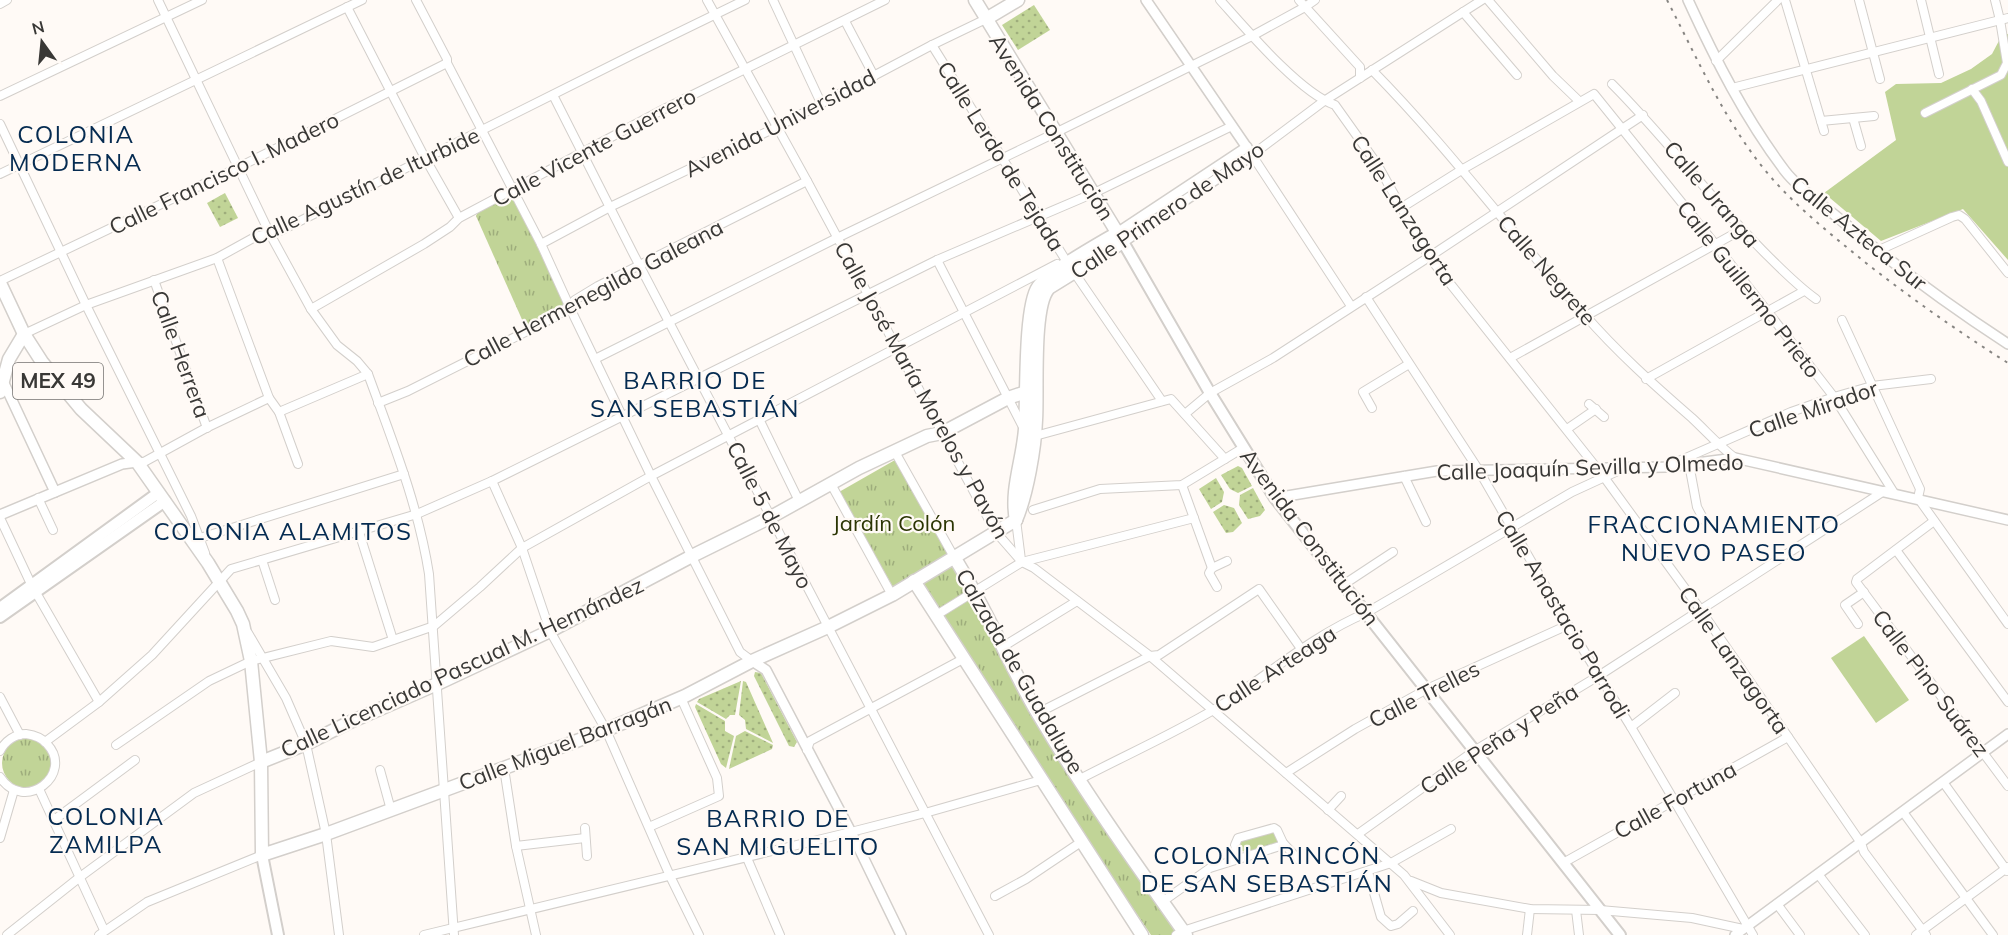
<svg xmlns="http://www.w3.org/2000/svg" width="2008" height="935" font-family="Mulish,sans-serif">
<defs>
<pattern id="park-tufts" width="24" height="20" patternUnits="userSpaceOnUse" patternTransform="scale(1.5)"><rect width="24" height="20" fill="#c1d497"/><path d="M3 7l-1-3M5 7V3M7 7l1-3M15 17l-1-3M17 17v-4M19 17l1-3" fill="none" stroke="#9ead7c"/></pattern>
<pattern id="garden-dots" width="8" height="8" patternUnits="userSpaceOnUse" patternTransform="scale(1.5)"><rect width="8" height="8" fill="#c1d497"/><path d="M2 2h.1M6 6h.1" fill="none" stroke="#9ead7c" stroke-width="1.8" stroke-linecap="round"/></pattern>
</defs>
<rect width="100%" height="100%" fill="#fffaf6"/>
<g fill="#c1d497">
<polygon points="2008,34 2008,260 1963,209 1881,241 1824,193 1896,140 1885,92 1896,84 1941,83 1971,69 1992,54 2002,35"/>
<polygon points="1864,636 1909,700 1876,723 1831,658"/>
</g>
<g fill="url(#park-tufts)">
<polygon points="512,196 515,199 566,308 531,326 524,324 476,216 479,210"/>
<polygon points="895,460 950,555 893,587 839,492"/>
<polygon points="952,560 1033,715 1182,935 1151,935 1048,782 921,579"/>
<circle cx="27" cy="763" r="25"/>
<polygon points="1273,830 1280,840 1278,843 1249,853 1242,851 1240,844 1243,839"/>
</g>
<g fill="url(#garden-dots)">
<polygon points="1034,5 1050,30 1018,50 1002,25"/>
<polygon points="225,193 238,218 220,227 207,203"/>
<polygon points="1238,466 1242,468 1252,486 1238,493 1230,489 1221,475"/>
<polygon points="1216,478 1224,492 1222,502 1211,509 1199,489"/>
<polygon points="1253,488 1265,510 1260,516 1248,519 1239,505 1240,495"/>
<polygon points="1224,505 1234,508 1242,523 1233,532 1226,533 1213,512"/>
<polygon points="755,672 761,673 797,742 794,747 789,746 754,676"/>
<polygon points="741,681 735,715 730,715 726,719 697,702 699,699"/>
<polygon points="743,681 746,682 773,743 746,729 745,720 739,715"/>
<polygon points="696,704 725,721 725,731 734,736 726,768 721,764 695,707"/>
<polygon points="745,731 773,745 772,749 729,769 736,736"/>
</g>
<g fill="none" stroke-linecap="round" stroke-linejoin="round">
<g stroke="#d3cfcb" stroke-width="10">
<g id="minor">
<path d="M158,0L270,234L311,309L337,345L357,361L368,374C392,440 418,504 429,574L454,935"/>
<polyline points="416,0 447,59 447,63 541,244 571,310 651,476 740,652 752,661"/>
<polyline points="707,0 807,181 995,531 1022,562 1034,568 1150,656 1404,875 1450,935"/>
<polyline points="773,0 821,103"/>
<path d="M1220,0C1246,29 1300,93 1335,105L1377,164L1429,257L1604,477L1700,609L1861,843L1864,852L1926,935"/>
<polyline points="1299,0 1360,67 1360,78"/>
<polyline points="1488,0 1553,76 1579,101"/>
<polyline points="1785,0 1824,131"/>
<polyline points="1859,0 1880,79"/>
<polyline points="1921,0 1939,74"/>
<polyline points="0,4 7,0"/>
<polyline points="347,7 425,158 459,218"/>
<polyline points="1463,12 1517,75"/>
<polyline points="845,21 874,76"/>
<polyline points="932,45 1065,259 1162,401"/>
<polyline points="1716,61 1778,0"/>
<path d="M1372,70C1448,147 1512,234 1584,314C1617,352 1654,385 1692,418C1707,432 1719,446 1735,458"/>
<path d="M1612,84C1667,139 1713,202 1769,257C1784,272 1799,287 1816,299"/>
<polyline points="1732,88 2008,18"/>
<polyline points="1972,89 1981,101 2008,162"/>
<polyline points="553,95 634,255 989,935"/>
<polyline points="0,96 202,0"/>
<polyline points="1925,113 2001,75 2007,63 2000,20 1995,0"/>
<polyline points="1853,118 1861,146"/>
<polyline points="1821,121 1874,116"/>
<polyline points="0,124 86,305 191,516 205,553"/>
<polyline points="0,174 362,0"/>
<polyline points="1401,208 1463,169 1594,94 1715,244 1834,397 1894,493"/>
<polyline points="541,244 610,207 777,127 932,45 986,19"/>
<polyline points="1877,251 1952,217 1959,215 1965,219 2008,273"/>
<polyline points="217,258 269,398 279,412 298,464"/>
<polyline points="937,260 1023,427"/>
<polyline points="154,280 207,428"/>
<polyline points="0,281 237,168 447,63"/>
<polyline points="1366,297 1478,469 1568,625 1631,727 1753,935"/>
<polyline points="1351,306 1252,155 1324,101 1482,0"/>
<polyline points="311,309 424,244 450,227 459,218 664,109 885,0"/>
<polyline points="1842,320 1920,489 1918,498 2008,624"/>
<polyline points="24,334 86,305 217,258 255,237 280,231 634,54 745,0"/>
<polyline points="1510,358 1741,230"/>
<polyline points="595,359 837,238 1055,133 1252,36 1305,7 1315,0"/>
<polyline points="1646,379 1804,291"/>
<polyline points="378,403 408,391 557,316 575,300 598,286 807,181"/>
<polyline points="1589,404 1604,417"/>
<polyline points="1372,408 1363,392 1409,364"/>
<polyline points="279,412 368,374"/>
<polyline points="1185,414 1210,393 1273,358 1429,257 1643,115"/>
<polyline points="759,419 799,501"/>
<polyline points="1567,429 1596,409"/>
<polyline points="1032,435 1035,436 1171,399 1225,459"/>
<polyline points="895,452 954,557"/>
<polyline points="137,462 144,462 206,428 269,398"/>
<polyline points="1672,464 1791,412 1834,397 1872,386 1931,379"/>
<polyline points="1689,464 1697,507 1704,520"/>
<polyline points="1404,476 1426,522"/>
<polyline points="492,481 522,548 550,631 606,730 670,876 699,935"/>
<polyline points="831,484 892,595"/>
<polyline points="1182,485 1212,568"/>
<polyline points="38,498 53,530"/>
<polyline points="1033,510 1100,489 1182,485 1243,448"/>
<polyline points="0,518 31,584 99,702"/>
<polyline points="1016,520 1021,560"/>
<polyline points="1934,521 1857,579 1856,582 2008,786"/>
<polyline points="359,532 393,640"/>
<polyline points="200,538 404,474"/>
<polyline points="1896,550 2008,702"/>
<polyline points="262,560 275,600"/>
<polyline points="1212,568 1209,573 1217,587"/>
<polyline points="1212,568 1227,561"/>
<polyline points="1343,585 1393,552"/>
<polyline points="935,616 1022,562 1194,518"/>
<polyline points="1858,624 1845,605 1864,592"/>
<polyline points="248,633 286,698 306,744 326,834 339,935"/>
<polyline points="1004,646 1077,601"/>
<polyline points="0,697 20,735"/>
<polyline points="1038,713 1150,656 1159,655 1259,589 1302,650"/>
<polyline points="1631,727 1675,693"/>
<polyline points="45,742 99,702 152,655 231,569 417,514 492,481 937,260 1094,193 1232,126"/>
<polyline points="116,745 209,681 251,661 331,641 373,647 434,626 480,587 522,548 651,476 1057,264"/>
<polyline points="807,750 810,741 963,659"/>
<path d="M0,751C5,741 15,734 26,734C34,735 42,738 47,744C75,774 24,814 0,777"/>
<polyline points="504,768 516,846 536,935"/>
<polyline points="380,770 391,810"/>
<polyline points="1286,773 1355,729 1427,689 1568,625"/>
<path d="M1080,779C1124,756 1173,734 1215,709C1265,678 1311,636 1366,613L1572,492L1622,469"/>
<polyline points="1943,782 2007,871"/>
<polyline points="39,789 104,930"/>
<polyline points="1328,810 1341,796"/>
<polyline points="1903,812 1993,935"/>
<polyline points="54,820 135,760"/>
<polyline points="649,827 719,796 717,778 681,698"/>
<polyline points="585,828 587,856"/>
<polyline points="1358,834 1474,751 1600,675 1884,491"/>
<polyline points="0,838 14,790"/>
<polyline points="516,846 585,838"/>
<polyline points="747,858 780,935"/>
<polyline points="1239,858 1235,845 1238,838 1274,828 1277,830 1283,843 1298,859"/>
<polyline points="1563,863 1788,737"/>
<polyline points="1368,872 1381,917 1391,926 1398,924 1413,911"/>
<polyline points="1818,874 1865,935"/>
<polyline points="1411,881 1441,893 1530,909 1600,910 1692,918 1743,929"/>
<polyline points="995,896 1026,879 1081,842"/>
<polyline points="1162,902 1210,868 1280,846 1283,843"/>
<polyline points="1777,904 1800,935"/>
<polyline points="1576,910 1579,935"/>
<polyline points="7,935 80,877 194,793 261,762"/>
<polyline points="99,935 147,902 262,855"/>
<polyline points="424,935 851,832 925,813 1041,780"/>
<polyline points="1176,935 1183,931 1391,863 1451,829"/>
<polyline points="1527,935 1530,909"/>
<polyline points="1916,935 2008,867"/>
</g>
</g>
<g stroke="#d3cfcb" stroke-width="12">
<g id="tertiary">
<path d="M1688,0C1715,59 1745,118 1785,171C1797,187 1820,203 1836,216C1891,263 1948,305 2008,344"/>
<polyline points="1117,233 1247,147"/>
<polyline points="1123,242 1252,155 1146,0"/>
<polyline points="2,379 55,492"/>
<polyline points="1275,498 1437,471 1666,467 1735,458 2008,520"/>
<polyline points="0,515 122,464 137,462"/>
<polyline points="752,661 766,670 851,832 901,935"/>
<polyline points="1735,935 2008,734"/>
</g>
</g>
<g stroke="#d3cfcb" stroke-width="14">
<g id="secondary">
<polyline points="1123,242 1210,393 1275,498 1620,935"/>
<polyline points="0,608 158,493"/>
<polyline points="0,617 165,501"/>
<polyline points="262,855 278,935"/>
</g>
</g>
<g stroke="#d3cfcb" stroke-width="15">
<g id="primary">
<path d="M975,0L1123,242L1049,288C1032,306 1038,392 1036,420C1035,448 1027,494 1016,520"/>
<polyline points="986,19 1018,0"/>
<polyline points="0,283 24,334 42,362 81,409 137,462 208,563 237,611 243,624 251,661 261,762 262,855 326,834 504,768 606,730 685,696 752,661 828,627 892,595 1016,520"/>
<polyline points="0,392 9,359 24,334"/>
<path d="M1016,520C1010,490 1023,459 1025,429C1027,400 1024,307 1038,287C1049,271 1099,244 1117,233"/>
<path d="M954,557C986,607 1008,663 1038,714C1083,790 1135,863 1186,935"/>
<polyline points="914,581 1142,935"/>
<polyline points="261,762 306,744 348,723 437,684 550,631 692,556 771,517 859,468 927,436 942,433 1008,398 1026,392 1036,391"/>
</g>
</g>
<use href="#minor" stroke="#fff" stroke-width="8"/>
<use href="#tertiary" stroke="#fff" stroke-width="9"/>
<use href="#secondary" stroke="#fff" stroke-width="10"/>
<use href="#primary" stroke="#fff" stroke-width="12"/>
<path stroke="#878582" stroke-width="2" stroke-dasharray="3 6" stroke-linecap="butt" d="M1667,0C1695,54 1720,111 1757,160C1787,200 1827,231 1866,263C1912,299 1959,332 2008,363"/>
</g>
<g text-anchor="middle" stroke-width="4.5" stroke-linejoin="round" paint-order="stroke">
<rect fill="#fffaf6" stroke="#747270" stroke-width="1.5" x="13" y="363" width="90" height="36" rx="4.5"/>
<g font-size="21" font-weight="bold" fill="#393836">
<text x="58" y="388">MEX 49</text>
</g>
<g font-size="22" fill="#393836" stroke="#fffaf6">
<text transform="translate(780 123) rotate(-27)" y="8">Avenida Universidad</text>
<text transform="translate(1052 127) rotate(58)" y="8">Avenida Constitución</text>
<text transform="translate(594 147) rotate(-28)" y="8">Calle Vicente Guerrero</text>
<text transform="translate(1001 156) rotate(58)" y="8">Calle Lerdo de Tejada</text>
<text transform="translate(224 173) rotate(-26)" y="8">Calle Francisco I. Madero</text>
<text transform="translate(365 186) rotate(-25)" y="8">Calle Agustín de Iturbide</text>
<text transform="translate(1712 194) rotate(49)" y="8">Calle Uranga</text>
<text transform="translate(1167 210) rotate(-34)" y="8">Calle Primero de Mayo</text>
<text transform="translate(1404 210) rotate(57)" y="8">Calle Lanzagorta</text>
<text transform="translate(1859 233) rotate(39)" y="8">Calle Azteca Sur</text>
<text transform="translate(1547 270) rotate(49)" y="8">Calle Negrete</text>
<text transform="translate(1749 289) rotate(52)" y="8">Calle Guillermo Prieto</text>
<text transform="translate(593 293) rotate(-28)" y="8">Calle Hermenegildo Galeana</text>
<text transform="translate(181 354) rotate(70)" y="8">Calle Herrera</text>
<text transform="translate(922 390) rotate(61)" y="8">Calle José María Morelos y Pavón</text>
<text transform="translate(1813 409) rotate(-19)" y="8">Calle Mirador</text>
<text transform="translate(1590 467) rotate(-2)" y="8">Calle Joaquín Sevilla y Olmedo</text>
<text transform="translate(770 515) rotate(63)" y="8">Calle 5 de Mayo</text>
<text transform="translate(1310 537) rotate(53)" y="8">Avenida Constitución</text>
<text transform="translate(1563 614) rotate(59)" y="8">Calle Anastacio Parrodi</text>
<text transform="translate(1734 660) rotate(55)" y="8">Calle Lanzagorta</text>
<text transform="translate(462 667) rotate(-25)" y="8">Calle Licenciado Pascual M. Hernández</text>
<text transform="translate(1275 669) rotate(-33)" y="8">Calle Arteaga</text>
<text transform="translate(1020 671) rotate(60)" y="8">Calzada de Guadalupe</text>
<text transform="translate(1931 683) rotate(53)" y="8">Calle Pino Suárez</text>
<text transform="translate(1424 694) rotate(-27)" y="8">Calle Trelles</text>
<text transform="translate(1499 739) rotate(-33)" y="8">Calle Peña y Peña</text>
<text transform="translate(565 743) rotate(-21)" y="8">Calle Miguel Barragán</text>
<text transform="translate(1675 800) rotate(-29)" y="8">Calle Fortuna</text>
</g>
<g font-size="22" fill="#2a3503" stroke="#fffaf6">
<text x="894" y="531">Jardín Colón</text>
</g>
<g font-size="24" letter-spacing="1.5" fill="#052b51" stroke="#fffaf6">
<text x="76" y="143">COLONIA<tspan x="76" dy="28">MODERNA</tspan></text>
<text x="695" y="389">BARRIO DE<tspan x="695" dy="28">SAN SEBASTIÁN</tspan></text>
<text x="1714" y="533">FRACCIONAMIENTO<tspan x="1714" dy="28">NUEVO PASEO</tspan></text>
<text x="283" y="540">COLONIA ALAMITOS</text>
<text x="106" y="825">COLONIA<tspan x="106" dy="28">ZAMILPA</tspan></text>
<text x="778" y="827">BARRIO DE<tspan x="778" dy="28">SAN MIGUELITO</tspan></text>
<text x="1267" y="864">COLONIA RINCÓN<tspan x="1267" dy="28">DE SAN SEBASTIÁN</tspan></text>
</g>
</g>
<g transform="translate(42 42) rotate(345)" stroke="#fffaf6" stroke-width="4.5" paint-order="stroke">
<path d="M0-4.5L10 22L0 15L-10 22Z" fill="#393836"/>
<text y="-9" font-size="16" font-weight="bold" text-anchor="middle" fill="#393836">N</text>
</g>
</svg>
